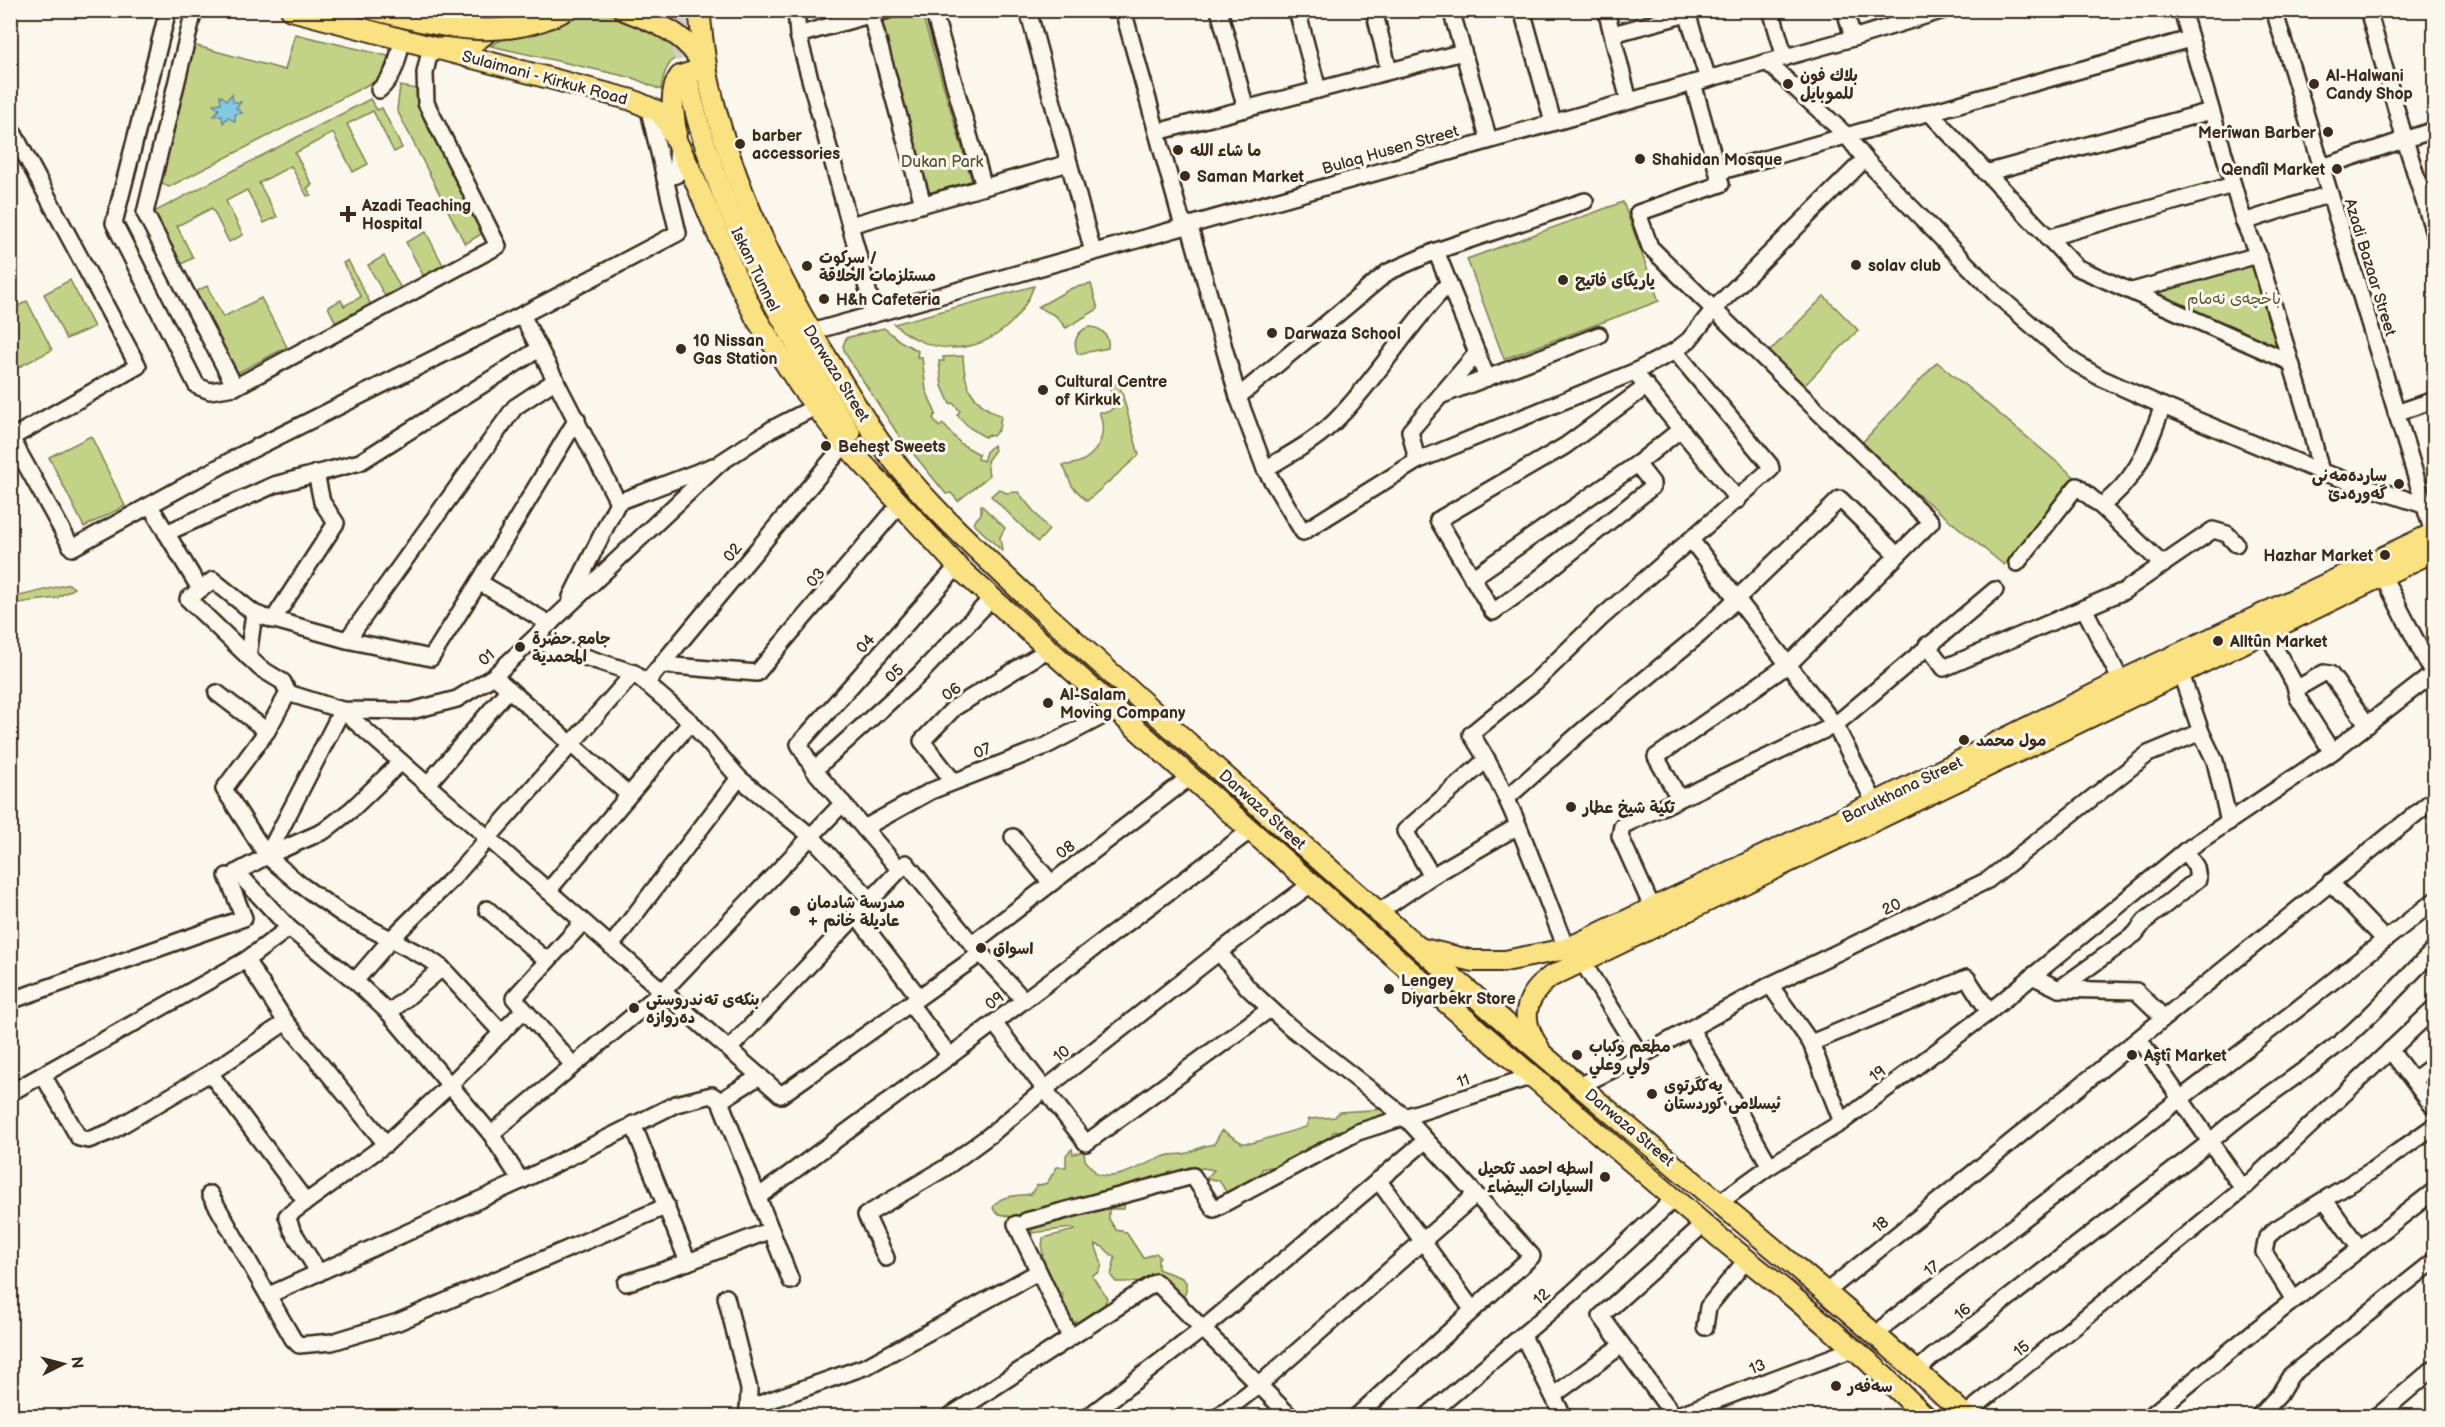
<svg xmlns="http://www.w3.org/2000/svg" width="2445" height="1427" font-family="'Balsamiq Sans','Playpen Sans Arabic',sans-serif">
<rect width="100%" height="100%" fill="#fbf7ec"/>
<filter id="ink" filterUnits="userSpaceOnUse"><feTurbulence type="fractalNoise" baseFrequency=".0167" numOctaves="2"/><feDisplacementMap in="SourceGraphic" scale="12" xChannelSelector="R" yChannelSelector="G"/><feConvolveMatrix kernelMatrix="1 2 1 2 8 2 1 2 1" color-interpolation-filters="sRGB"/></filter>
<g filter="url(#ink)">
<g fill="#c2d287" stroke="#7e7e52" stroke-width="1.5">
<path d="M594,10C628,16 655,31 683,51C668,61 663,73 661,90L633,78L491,46L512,33L550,24L579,11Z"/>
<polygon points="921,11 972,181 928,193 880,22"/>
<polygon points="295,34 388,56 383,77 169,187 162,184 160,177 193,45 285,70"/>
<polygon points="400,86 416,89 417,105 483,233 465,244 397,110"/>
<polygon points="370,99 377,110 382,108 402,148 394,152 373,111 347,124 368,164 353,172 333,133 295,153 312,185 307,188 311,195 307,196 291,166 259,183 277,217 264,223 247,190 226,201 243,235 229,242 212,208 177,226 193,258 180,265 154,212"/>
<polygon points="1623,202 1659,301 1504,359 1467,259"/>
<polygon points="426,232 444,267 424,277 406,242"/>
<polygon points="384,256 401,289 386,298 368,265"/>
<polygon points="348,260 371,305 336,323 328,307 341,300 344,306 361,297 343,263"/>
<polygon points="2254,261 2284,355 2157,295 2157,290"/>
<polygon points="70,280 94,327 66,339 44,294"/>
<polygon points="1091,284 1098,309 1066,328 1056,316 1038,307 1072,288"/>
<polygon points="207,286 223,317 261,298 287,347 237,373 195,292"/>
<path d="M1034,286C1012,347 944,369 894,324Z"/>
<polygon points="1824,296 1858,330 1803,387 1768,353"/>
<polygon points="27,301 52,350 19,367 11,350 11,310"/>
<path d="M1088,327C1101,327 1110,335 1108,348L1078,354C1072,343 1076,333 1088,327Z"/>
<polygon points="884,328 900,341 918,351 917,357 922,357 926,390 936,414 933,418 939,427 943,424 961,444 979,454 978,459 983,461 986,452 993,445 995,450 987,461 989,476 958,501 951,493 946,494 899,436 845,353 843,346 846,338"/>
<path d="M963,356C964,386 972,404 1001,416L999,429L993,436L987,435L985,437L970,428L957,415L960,411L953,403L950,404L942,386L939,361H944L943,357Z"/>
<polygon points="1937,362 2076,478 2004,565 1859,446"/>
<path d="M1119,382L1139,455L1087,501L1072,486L1063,465C1092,465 1110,439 1099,412H1108L1113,408L1115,402L1111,396L1110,387Z"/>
<polygon points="91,436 125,506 84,527 49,457"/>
<polygon points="999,489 1006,493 1018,492 1049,530 1038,542 991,496"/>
<polygon points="981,505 1005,528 1000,537 1002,551 973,523 981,514"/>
<path d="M69,584L74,588C69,593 62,593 57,598L11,604V598Z"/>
<path d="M1387,1109L1391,1113L1373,1124L1333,1132L1331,1137L1336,1144L1321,1151L1307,1147L1299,1161L1262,1169L1260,1177L1231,1200L1219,1180L1206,1179L1214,1170L1203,1168L1159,1178L1139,1200H1125L1124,1209H1109V1219L1116,1230L1126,1232L1143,1258L1156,1253L1160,1257L1158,1259V1269L1182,1278L1186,1282V1291L1183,1300L1157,1286L1133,1282H1116L1111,1276L1115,1258L1103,1247L1095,1244L1102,1265L1099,1272L1092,1276L1107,1298C1102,1316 1084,1327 1066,1320L1061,1300L1063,1294H1055C1046,1275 1040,1260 1043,1238L1075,1230L1072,1228L1032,1233L1031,1228L1035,1227V1223L1025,1216L1015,1218L996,1213L993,1208C999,1194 1017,1196 1031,1194L1036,1186L1047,1183L1057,1167H1066V1155L1072,1149L1073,1154L1084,1151L1085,1160L1097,1174C1119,1183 1148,1160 1169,1155C1175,1154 1182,1155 1188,1153C1199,1148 1201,1146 1214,1144L1222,1130L1242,1143H1252L1306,1127L1309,1119L1335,1117L1339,1112Z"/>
</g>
<polygon fill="#83c9e4" stroke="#668995" stroke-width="1.5" points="232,94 233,102 241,102 236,108 242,113 235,114 235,122 228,117 223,123 222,115 214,116 219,109 213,104 221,103 220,95 227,100"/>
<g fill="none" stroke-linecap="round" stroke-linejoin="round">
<polyline stroke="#d5cec3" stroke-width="20" stroke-dasharray="20 10" stroke-linecap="butt" points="675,10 688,81"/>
<g stroke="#3b2a1e" stroke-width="20">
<g id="minor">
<polyline points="168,10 114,223 197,386 210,391 235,387 498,246 426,103 425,73 431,46"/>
<polyline points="194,10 145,213 235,387"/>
<polyline points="796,10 798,35 874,313"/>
<polyline points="933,10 984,187"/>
<polyline points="1028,10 1093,252"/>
<polyline points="1123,10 1183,226"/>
<polyline points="1219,10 1246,109"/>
<polyline points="1297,10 1318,90"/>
<polyline points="1374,10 1389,71"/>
<polyline points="1451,10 1489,140"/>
<polyline points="1522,10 1553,122"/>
<polyline points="1606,10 1629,101"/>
<polyline points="1686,10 1708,79"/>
<polyline points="1771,10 1785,58"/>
<polyline points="1845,10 1853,38"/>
<polyline points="2182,10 2244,222 2258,255 2307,415 2321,472"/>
<polyline points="2274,10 2433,533"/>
<polyline points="2368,10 2405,140 2434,233"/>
<polyline points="871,15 923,204"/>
<polyline points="1613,34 1687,14"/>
<polyline points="798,35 887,10"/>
<polyline points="1767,62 1846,135 1865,159 1900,196 1996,294 2074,362 2101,378 2163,406 2321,472 2424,505"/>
<path d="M379,90C395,76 398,60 402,39"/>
<polyline points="1929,112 2076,267 2290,362"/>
<polyline points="1157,132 1463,52"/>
<polyline points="10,136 14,134 138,366 11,438 72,548 239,456 522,315 678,233 648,106"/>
<polyline points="2322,167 2434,130"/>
<polyline points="1718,172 2190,39"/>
<polyline points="1986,173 2211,111"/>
<polyline points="665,179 676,175 678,145"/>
<polyline points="2244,222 2330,194"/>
<polyline points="1189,224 1238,397 1265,469 1303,532 1417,461 1634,372 1675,351 1689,340 1714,309 1865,159"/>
<polyline points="850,225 1069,163"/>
<polyline points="2047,238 2233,185"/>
<polyline points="1436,251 1487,378"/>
<polyline points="2132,291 2258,255"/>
<polyline points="522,315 618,502"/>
<polyline points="811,332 1853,38 1944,10"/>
<polyline points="1640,379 1738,500"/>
<polyline points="1440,396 1599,335"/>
<polyline points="1238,397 1388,272 1436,251 1585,201"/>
<polyline points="2396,413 2434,400"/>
<polyline points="577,419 479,582 431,658 347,640 264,617 254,613 213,580 188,599 260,668 283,682 288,693 342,710 411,711 457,699 494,676 720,463 772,429 815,407"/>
<polyline points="1417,461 1410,431 1477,353"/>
<polyline points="1637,464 1652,483 1652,487 1532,584 1493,612 1438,520 1565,446 1647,386"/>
<path d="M1265,469C1292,453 1319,439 1340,416C1380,374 1409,324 1449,283"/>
<path d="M2101,506C2140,476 2146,449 2163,406"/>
<polyline points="155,514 200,589"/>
<polyline points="166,533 274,485 360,462 539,349"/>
<polyline points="1691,540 1835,725 1875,803"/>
<polyline points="2017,563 2077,486 2101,506 2163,565"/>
<polyline points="2383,576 2433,674"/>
<polyline points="1472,578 1637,464 1681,429"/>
<polyline points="479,582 550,624"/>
<polyline points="571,597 618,502 713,466"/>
<polyline points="2084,608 2121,681"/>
<polyline points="273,620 336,523 322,502 316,473"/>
<polyline points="2266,631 2295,685 2298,698 2332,752"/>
<polyline points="347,640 515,407 556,380"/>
<polyline points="533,640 634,673 691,722 739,778 811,836 871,900"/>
<polyline points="1927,645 1944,668 2124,591 2213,530 2227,534 2236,544"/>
<polyline points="248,657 254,613"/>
<polyline points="662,665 757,673 900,504"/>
<polyline points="2181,674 2201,732 2215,761 2229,822"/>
<polyline points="494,676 629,795"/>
<polyline points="646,683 845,444"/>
<polyline points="2296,689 2324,673 2330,674 2368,725"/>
<polyline points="217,693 267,731"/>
<polyline points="288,693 267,731 224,789 267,856 301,885 342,914 429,959 442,968 502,1033"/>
<polyline points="1487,759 1405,831 1432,876 1518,826"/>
<polyline points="401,762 351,810 324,831 267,856 237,872 289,928 355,981 389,1013 491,1134 521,1181"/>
<polyline points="814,770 919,675 992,598"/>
<polyline points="953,781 922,741 954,708 1049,649"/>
<polyline points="427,785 509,689"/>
<polyline points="1507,798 1581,732 1700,634 1840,499 1897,555"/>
<polyline points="1679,798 1656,757 1789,664 1931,522 1650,247 1638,213 1721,184 1693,83"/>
<polyline points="864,828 931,791 1046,746 1116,709"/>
<polyline points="1013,837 1051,883"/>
<polyline points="267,856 342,710 781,1095 980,954"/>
<polyline points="899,869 814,770 799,744 958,566"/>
<polyline points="2330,882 2385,940"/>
<polyline points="548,891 691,722"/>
<polyline points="1652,907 1620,836 1622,826 1835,725 1995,590"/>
<polyline points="487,909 547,961"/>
<polyline points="1379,912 1432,876"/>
<polyline points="856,915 919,997"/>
<polyline points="611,946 739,778"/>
<polyline points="1219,952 1248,988 1289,1026 1405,1117 1532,1256 1357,1416"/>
<path d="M1570,957C1538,882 1516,802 1471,734L1535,682L1601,618L1771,469L1770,465L1675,351"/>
<polyline points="246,960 286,1022 386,1144"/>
<polyline points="1582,961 1641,1056"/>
<polyline points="2032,976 2059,989 2136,991 2164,1018"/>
<polyline points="355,981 392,938 453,878 634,673"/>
<polyline points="1770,985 1811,1043 1842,1122"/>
<polyline points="2059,989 2135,934 2145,921 2198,879 2196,867 2185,851"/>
<polyline points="1024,1000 972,944 1190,777"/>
<polyline points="10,1001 244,918 227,876"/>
<polyline points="910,1004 950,1056"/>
<polyline points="389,1013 442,968"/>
<polyline points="994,1023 1086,1143 1270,1009"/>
<polyline points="1691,1029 1770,1166"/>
<polyline points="2139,1039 2243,1189"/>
<polyline points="1811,1043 1967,978 1989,1012"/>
<polyline points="729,1049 906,863 972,944"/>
<polyline points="2390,1050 2434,1108"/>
<polyline points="573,1065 514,998 583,922"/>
<polyline points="210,1073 306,1202"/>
<polyline points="43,1075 79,1138 88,1140 110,1132 210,1073 286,1022"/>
<polyline points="2414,1080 2434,1065"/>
<polyline points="1579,1086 1641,1056 1770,985 1988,880 2148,754 2201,732"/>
<polyline points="10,1093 246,960 289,928"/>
<polyline points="720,1101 760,1076"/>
<polyline points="633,1124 688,1262"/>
<polyline points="491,1134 664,990 843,803"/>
<polyline points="1378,1180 1472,1309"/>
<polyline points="210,1194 293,1339 299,1345 332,1342 398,1322 667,1206"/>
<polyline points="758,1197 950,1056 1251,830"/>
<polyline points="2325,1200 2360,1249"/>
<polyline points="1720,1202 1770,1166 1842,1122 1989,1012 2185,851 2332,752 2434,673"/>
<polyline points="1026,1221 1193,1176 1214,1209 1358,1132 1533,1076"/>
<polyline points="1016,1224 1070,1337"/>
<polyline points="886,1258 866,1215 945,1168 990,1135 1045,1089 1219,952 1311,884"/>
<polyline points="319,1273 292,1230 287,1216 386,1144 451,1084 524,1010"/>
<polyline points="626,1283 688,1262 771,1230"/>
<polyline points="1825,1293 2434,799"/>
<polyline points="269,1295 521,1181 676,1104 712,1095 720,1101 791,1281"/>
<polyline points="726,1297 749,1389 748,1416"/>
<polyline points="2294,1300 2264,1252 2267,1237 2276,1229 2371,1171 2434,1126"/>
<polyline points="1705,1327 1708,1307 1747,1259"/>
<polyline points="1523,1336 1563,1416"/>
<polyline points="1876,1337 1889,1322 2295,1011 2434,901"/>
<path d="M1917,1371L1931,1358L2210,1142C2251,1104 2300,1076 2342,1041C2375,1013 2404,980 2434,950"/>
<polyline points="1554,1395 1622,1345"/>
<polyline points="748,1408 867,1366 1038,1272"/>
<polyline points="1965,1415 2243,1189 2434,1009"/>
<polyline points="950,1416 1156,1282 1290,1416"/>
<polyline points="1089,1416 1204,1328 1425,1141"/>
<polyline points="1219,1416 1259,1385 1475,1195"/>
<polyline points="1427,1416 1571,1294 1674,1199"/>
<polyline points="1674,1416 1601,1316 1704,1224"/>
<polyline points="1675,1416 1853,1349"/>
<polyline points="2150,1416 2253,1332 2434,1191"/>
<polyline points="2259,1416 2279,1395 2291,1375 2434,1261"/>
<polyline points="2378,1416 2434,1368"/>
</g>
</g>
<g stroke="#3b2a1e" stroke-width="24">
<g id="major">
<polyline points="291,10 632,100 659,112 667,122 691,171 737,279 756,318 800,386 845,444 960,569 1190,777 1433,991 1720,1238 1787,1292 1867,1360 1925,1416"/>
<polyline points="375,10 404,17"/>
<path d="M624,10C655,22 690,35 703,67"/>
<path d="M699,10C702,34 704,59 709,82C732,187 781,286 838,376C857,407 875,438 899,467C937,514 982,554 1026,596C1219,772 1414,947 1614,1115C1732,1215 1853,1311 1966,1416"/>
<path d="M446,47L470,45L485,34C488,20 478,15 466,10"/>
<path d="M688,81C716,211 781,322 850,434"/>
<path d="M676,133C674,114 668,92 680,76L693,72"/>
<polyline points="1423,949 1473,961 1505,961 1566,949 1875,803 2121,681 2434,533"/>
<path d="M1539,1048C1519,1019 1524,998 1550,977L2434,551"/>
</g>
</g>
<use href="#minor" stroke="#fbf7ec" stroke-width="15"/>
<use href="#major" stroke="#fae181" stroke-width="20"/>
<g stroke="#3b2a1e" stroke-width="24" stroke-linecap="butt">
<path id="major-bridge" d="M404,17C458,31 514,38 566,10"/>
</g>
<use href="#major-bridge" stroke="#fae181" stroke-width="20"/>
</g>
</g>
<g fill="#3b2a1e" stroke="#fbf7ec" stroke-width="2">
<circle cx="1788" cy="84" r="6"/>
<circle cx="2314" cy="84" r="6"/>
<circle cx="2328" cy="132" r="6"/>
<circle cx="740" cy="144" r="6"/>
<circle cx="1178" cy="150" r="6"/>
<circle cx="1640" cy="159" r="6"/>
<circle cx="2337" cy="169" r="6"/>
<circle cx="1185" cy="176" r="6"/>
<path d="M345 205h6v6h6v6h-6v6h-6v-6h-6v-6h6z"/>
<circle cx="1856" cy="265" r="6"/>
<circle cx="807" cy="266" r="6"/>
<circle cx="1563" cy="280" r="6"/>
<circle cx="824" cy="299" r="6"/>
<circle cx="1272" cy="333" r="6"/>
<circle cx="681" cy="349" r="6"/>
<circle cx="1043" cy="390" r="6"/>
<circle cx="826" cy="446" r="6"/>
<circle cx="2399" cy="484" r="6"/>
<circle cx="2385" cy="555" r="6"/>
<circle cx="2218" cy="641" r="6"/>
<circle cx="520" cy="647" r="6"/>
<circle cx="1048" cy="703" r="6"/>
<circle cx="1964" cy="740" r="6"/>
<circle cx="1571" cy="807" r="6"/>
<circle cx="795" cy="911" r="6"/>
<circle cx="981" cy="948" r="6"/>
<circle cx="1389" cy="989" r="6"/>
<circle cx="634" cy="1008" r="6"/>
<circle cx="1577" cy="1055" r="6"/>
<circle cx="2132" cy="1055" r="6"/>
<circle cx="1652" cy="1094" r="6"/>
<circle cx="1605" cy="1177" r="6"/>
<circle cx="1836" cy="1386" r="6"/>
</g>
<g text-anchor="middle" stroke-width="6" stroke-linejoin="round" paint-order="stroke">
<g font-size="16" font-weight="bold" fill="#3b2a1e" stroke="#fbf7ec" text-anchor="start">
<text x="1800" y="81">بلاك فون<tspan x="1800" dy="18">للموبايل</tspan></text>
<text x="2326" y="81">Al-Halwani<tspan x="2326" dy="18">Candy Shop</tspan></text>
<text x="2316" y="138" text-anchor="end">Merîwan Barber</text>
<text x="752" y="141">barber<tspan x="752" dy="18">accessories</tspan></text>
<text x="1190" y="156">ما شاء الله</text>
<text x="1652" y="165">Shahidan Mosque</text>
<text x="2325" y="175" text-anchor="end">Qendîl Market</text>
<text x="1197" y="182">Saman Market</text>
<text x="362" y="211">Azadi Teaching<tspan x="362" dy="18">Hospital</tspan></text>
<text x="819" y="263">سركوت /<tspan x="819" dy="18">مستلزمات الحلاقة</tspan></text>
<text x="1868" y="271">solav club</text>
<text x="1575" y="286">یاریگای فاتیح</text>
<text x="836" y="305">H&amp;h Cafeteria</text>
<text x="1284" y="339">Darwaza School</text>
<text x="693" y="346">10 Nissan<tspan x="693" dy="18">Gas Station</tspan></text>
<text x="1055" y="387">Cultural Centre<tspan x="1055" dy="18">of Kirkuk</tspan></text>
<text x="838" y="452">Beheşt Sweets</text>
<text x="2387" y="481" text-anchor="end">ساردەمەنی<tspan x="2387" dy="18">گەورەدێ</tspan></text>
<text x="2373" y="561" text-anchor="end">Hazhar Market</text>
<text x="532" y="644">جامع حضرة<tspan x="532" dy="18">المحمدية</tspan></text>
<text x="2230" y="647">Alltûn Market</text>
<text x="1060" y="700">Al-Salam<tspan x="1060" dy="18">Moving Company</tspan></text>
<text x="1976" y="746">مول محمد</text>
<text x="1583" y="813">تكية شيخ عطار</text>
<text x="807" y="908">مدرسة شادمان<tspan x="807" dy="18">+ عاديلة خانم</tspan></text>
<text x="993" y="954">اسواق</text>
<text x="1401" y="986">Lengey<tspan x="1401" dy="18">Diyarbekr Store</tspan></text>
<text x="646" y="1005">بنکەی تەندروستی<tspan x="646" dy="18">دەروازە</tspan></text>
<text x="1589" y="1052">مطعم وكباب<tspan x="1589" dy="18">ولي وعلي</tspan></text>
<text x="2144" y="1061">Aştî Market</text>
<text x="1664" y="1091">یەکگرتوی<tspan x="1664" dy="18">ئیسلامی کوردستان</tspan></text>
<text x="1593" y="1174" text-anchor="end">اسطه احمد تكحيل<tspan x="1593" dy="18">السيارات البيضاء</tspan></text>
<text x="1848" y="1392">سەفەر</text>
</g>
<g font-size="16" fill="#3b2a1e" stroke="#fbf7ec">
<text transform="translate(545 77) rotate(15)" y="6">Sulaimani - Kirkuk Road</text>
<text transform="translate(1390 149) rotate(-16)" y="6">Bulaq Husen Street</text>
<text transform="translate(2371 267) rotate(73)" y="6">Azadi Bazaar Street</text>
<text transform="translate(756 269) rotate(64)" y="6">Iskan Tunnel</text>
<text transform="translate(837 373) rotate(58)" y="6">Darwaza Street</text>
<text transform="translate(732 552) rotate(-50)" y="6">02</text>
<text transform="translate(815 577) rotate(-50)" y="6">03</text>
<text transform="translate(865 643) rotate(-48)" y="6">04</text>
<text transform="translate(486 657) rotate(-40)" y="6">01</text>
<text transform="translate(894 673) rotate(-42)" y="6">05</text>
<text transform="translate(951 691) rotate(-36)" y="6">06</text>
<text transform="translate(982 750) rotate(-22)" y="6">07</text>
<text transform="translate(1902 789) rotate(-26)" y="6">Barutkhana Street</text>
<text transform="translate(1263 809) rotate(42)" y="6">Darwaza Street</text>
<text transform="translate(1065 849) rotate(-37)" y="6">08</text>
<text transform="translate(1891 906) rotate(-26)" y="6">20</text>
<text transform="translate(994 1000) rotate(-37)" y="6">09</text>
<text transform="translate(1061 1053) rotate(-38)" y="6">10</text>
<text transform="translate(1877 1073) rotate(-37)" y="6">19</text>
<text transform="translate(1463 1080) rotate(-18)" y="6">11</text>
<text transform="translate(1630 1127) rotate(40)" y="6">Darwaza Street</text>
<text transform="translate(1880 1224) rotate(-39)" y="6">18</text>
<text transform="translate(1931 1268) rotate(-37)" y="6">17</text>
<text transform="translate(1541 1296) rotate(-41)" y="6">12</text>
<text transform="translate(1962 1311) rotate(-38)" y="6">16</text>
<text transform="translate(2021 1348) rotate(-38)" y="6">15</text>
<text transform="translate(1757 1366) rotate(-21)" y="6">13</text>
</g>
<g font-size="16" fill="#5d5438" stroke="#fbf7ec">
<text x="942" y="167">Dukan Park</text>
<text x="2234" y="304">باخچەی نەمام</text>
</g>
</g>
<rect width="2445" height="1427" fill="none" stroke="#fbf7ec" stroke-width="36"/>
<rect x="18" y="18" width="2409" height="1391" fill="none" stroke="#3b2a1e" stroke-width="2" filter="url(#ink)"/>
<g transform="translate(63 1364) rotate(84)" stroke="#fbf7ec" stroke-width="4.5" paint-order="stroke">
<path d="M0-4.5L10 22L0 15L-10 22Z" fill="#3b2a1e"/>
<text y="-9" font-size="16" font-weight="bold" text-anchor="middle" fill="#3b2a1e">N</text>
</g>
</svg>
